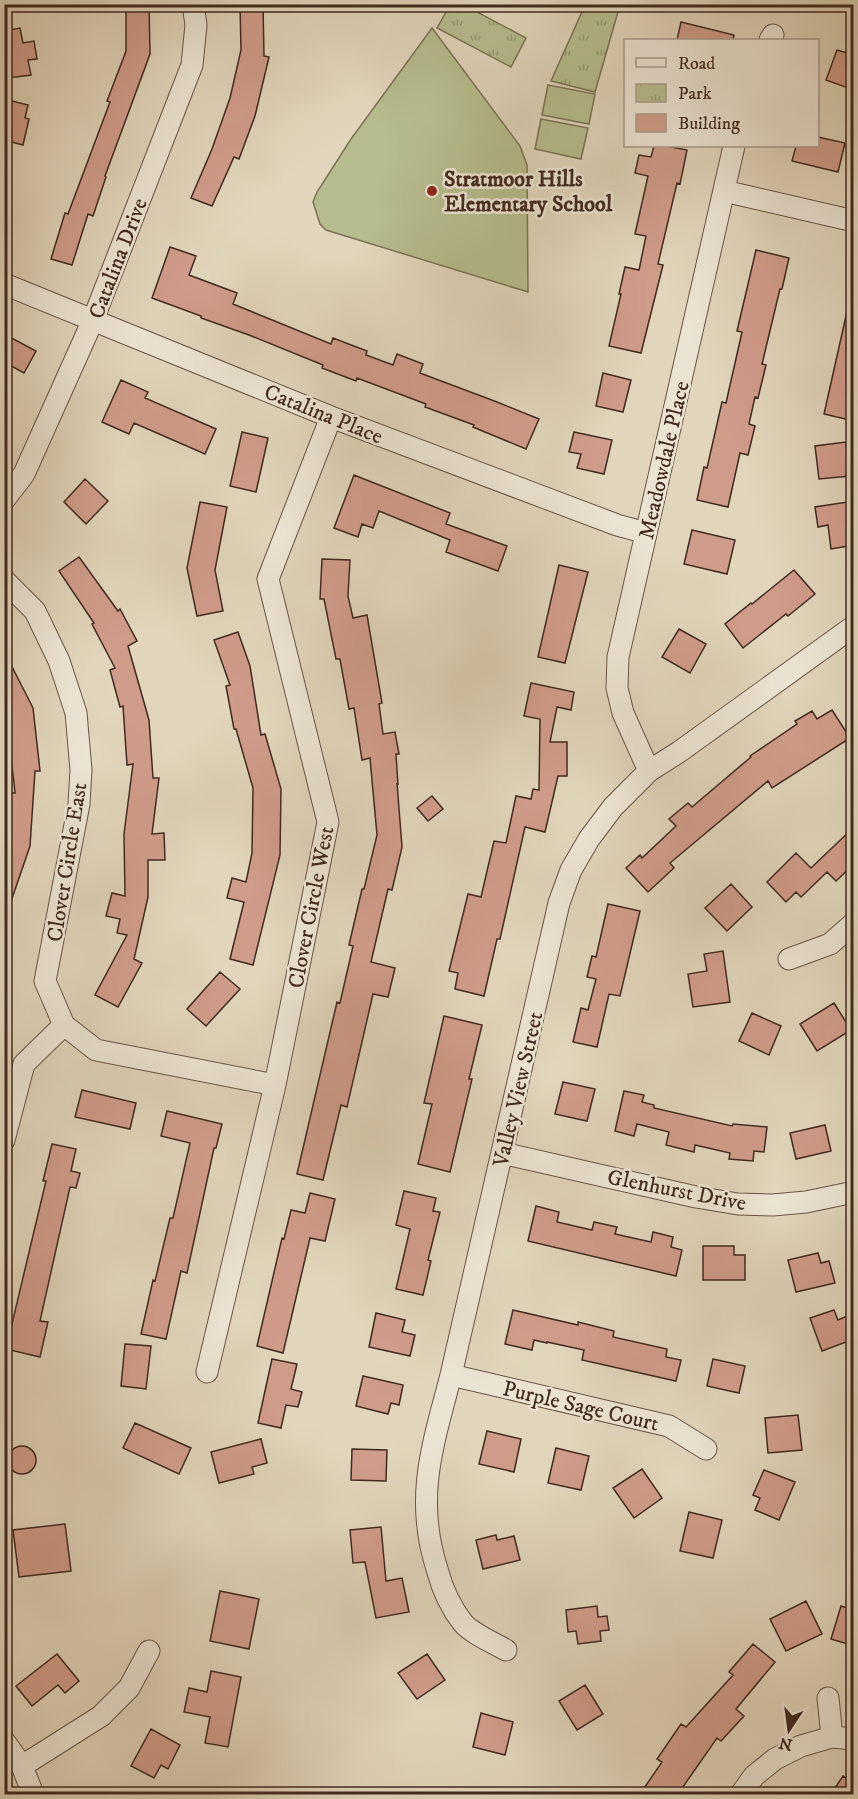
<svg xmlns="http://www.w3.org/2000/svg" width="858" height="1799" viewBox="0 0 858 1799" font-family="'IM FELL DW Pica',serif">
	<defs>
		<pattern id="park-tufts" width="24" height="20" patternUnits="userSpaceOnUse" patternTransform="scale(1.5)"><rect width="24" height="20" fill="#b6bc8d"/><path d="M3 7l-1-3M5 7V3M7 7l1-3M15 17l-1-3M17 17v-4M19 17l1-3" fill="none" stroke="#969973"/></pattern>
	</defs>
	<rect width="100%" height="100%" fill="#e1d5bb"/>
	<filter id="stains"><feTurbulence type="fractalNoise" baseFrequency=".00333" numOctaves="4"/><feColorMatrix values="0 0 0 0 .2 0 0 0 0 .09 0 0 0 0 .02 0 0 0 .5 -.17"/></filter>
	<radialGradient id="worn" r=".72"><stop offset=".6" stop-color="#630" stop-opacity="0"/><stop offset="1" stop-color="#630" stop-opacity=".3"/></radialGradient>
	<!-- green -->
	<path fill="#b6bc8d" stroke="#7c7356" stroke-width="1.5" d="M432 28 520 146 527 165 528 292 326 230 320 224 313 202 317 192 351 139Z
		M548 85 595 94 589 124 542 115Z
		M541 119 588 128 581 159 535 149Z"/>
	<!-- park -->
	<path fill="url(#park-tufts)" stroke="#7c7356" stroke-width="1.5" d="M450 5H464L526 38 511 67 437 28Z
		M585 5H620L595 92 551 81Z"/>
	<!-- building -->
	<path fill="#d09c8a" stroke="#412a1f" stroke-width="1.5" d="M126 4H149L150 54 105 176 106 177 93 216 88 214 72 265 51 259 65 213 68 214 110 102 107 101 126 51Z
		M240 4H263L264 56 269 57 255 116 239 159 234 157 212 206 191 198 212 149 230 98 241 50Z
		M681 22 734 35 733 40H677Z
		M20 28 23 43 34 41 37 59 28 60 31 75 8 78 4 60V31Z
		M837 50 854 55V90L826 80Z
		M4 99 28 105 25 118 29 119 23 145 4 140Z
		M818 137 845 143 838 172 792 161 796 146H818Z
		M654 146H666L687 150 680 184 677 183 658 264 663 265 641 353 609 346 621 294H619L625 267 639 270 646 236 635 234 648 176 635 173 639 155 651 157Z
		M170 247 196 256 189 275 237 293 233 304 331 344 333 338 367 351 366 355 393 365 397 354 423 364 420 373 497 402 539 419 526 449 473 427 474 425 425 407 426 404 357 378 356 381 322 368 323 365 249 335 201 318V316L152 298Z
		M756 250 789 258 782 289H780L762 364 766 365 758 398 755 397 749 424 755 426 748 455 740 453 728 507 697 500 704 467 707 468 722 402 726 403 742 332 737 331Z
		M848 307H854V421L824 414Z
		M4 334 36 351 24 373 4 362Z
		M603 373 631 380 623 412 596 406Z
		M121 380 148 392 145 398 216 429 205 454 134 423 129 434 102 422Z
		M242 432 268 438 256 492 230 486Z
		M574 432 612 440 604 474 577 468 581 454 569 452Z
		M846 442 850 476 819 479 815 446Z
		M354 475 450 513 446 524 507 546 498 571 446 552 450 540 379 511 373 528 362 524 358 537 334 528Z
		M85 479 108 501 86 524 64 502Z
		M854 501V545L831 549 828 525 818 527 815 507Z
		M200 502 227 507 215 570 223 611 197 616 187 568Z
		M692 530 735 540 727 574 684 564Z
		M79 557 118 611 120 609 137 641 128 646 149 720 153 778H159L152 834 164 833 165 860H148V897L134 959 142 963 118 1007 95 995 127 935 117 933 120 919 106 916 112 893 125 896 124 834 133 764 127 765 123 706 120 707 110 670 115 668 92 624 94 623 59 571Z
		M322 559 350 560 348 596 353 618 367 615 382 703 379 704 383 734 395 732 399 754H396L398 785 397 783 402 847 392 890 388 889 371 962 395 968 388 997 373 994 347 1107 341 1105 323 1180 297 1174 337 1002 340 1003 353 946 349 945 362 889H364L377 835 370 758 362 760 354 708 349 709 340 659H336L324 599H320Z
		M559 565 588 572 565 663 538 657Z
		M794 570 815 594 788 616 786 614 743 648 725 624 751 603 752 604Z
		M679 629 706 644 690 673 662 657Z
		M238 632 250 666 261 735 265 734 281 789 280 855 253 965 230 959 244 902 227 898 232 878 246 882 252 853 253 788 236 729H234L226 686 230 685 214 640Z
		M4 651 33 708 40 771H35L30 846 7 913H4V792L15 793 6 712 4 713Z
		M531 683 574 692 571 710 557 707 550 742H567V776H558L545 832 525 827 500 939H497L484 996 455 989 458 973 449 971 468 894 481 897 494 841 506 843 516 796 531 799 533 789 539 790 540 719 524 716Z
		M832 710 850 738 772 788 768 781 670 863 674 868 648 892 626 868 640 855 642 858 676 826 669 819 688 803 692 807 751 757 750 756 797 724 795 721 812 711 817 719Z
		M432 796 443 809 428 821 417 808Z
		M854 827V864L836 881 827 872 801 897 796 892 786 902 767 882 796 853 811 868Z
		M731 884 752 907 727 931 705 908Z
		M608 904 640 911 620 996 609 994 597 1047 573 1042 581 1008 588 1010 596 979 587 977 592 956 596 957Z
		M723 951 730 1002 693 1007 688 974 707 971 704 954Z
		M220 972 240 989 206 1026 187 1009Z
		M834 1003 851 1030 817 1051 800 1024Z
		M752 1013 781 1026 769 1055 739 1041Z
		M444 1016 482 1025 469 1079H472L450 1172 418 1164 432 1104 424 1103Z
		M563 1082 595 1089 587 1121 555 1114Z
		M82 1090 136 1103 130 1129 75 1117Z
		M624 1091 644 1095 642 1102 654 1105V1108L732 1126 733 1124 767 1127 764 1152 754 1151 753 1161 729 1159 730 1153 695 1145 694 1152 666 1145 669 1132 637 1124 634 1136 615 1131Z
		M167 1111 222 1124 216 1148H214L187 1273 181 1271 166 1339 141 1334 153 1280 155 1281 170 1218H173L190 1143 161 1136Z
		M825 1125 831 1151 796 1159 790 1133Z
		M52 1144 76 1149 71 1171 80 1173 76 1188 70 1187 40 1321 48 1322 40 1357 6 1349 46 1181H43Z
		M404 1191 436 1198 433 1211 440 1212 428 1260 431 1261 423 1295 396 1289 410 1229 396 1225Z
		M310 1193 335 1199 325 1241 310 1238 283 1353 257 1346 282 1238 284 1239 291 1210 305 1213Z
		M536 1206 559 1212 557 1222 592 1230 594 1222 617 1227 615 1234 651 1242 653 1232 673 1237 671 1247 682 1250 676 1276 528 1241Z
		M703 1246H734V1255H745V1280H703Z
		M818 1253 821 1263 829 1261 835 1283 796 1292 788 1260Z
		M513 1310 578 1325V1322L614 1331 613 1337 667 1349 666 1357 681 1360 676 1381 582 1360 584 1350 547 1342V1343L534 1340 532 1350 505 1344Z
		M834 1310 838 1320 847 1316 854 1339 822 1351 810 1318Z
		M376 1313 405 1320 402 1332 415 1335 410 1356 369 1347Z
		M125 1344 151 1346 146 1389 121 1386Z
		M272 1359 297 1364 291 1389 302 1392 298 1407 286 1405 281 1428 258 1423Z
		M713 1359 745 1366 739 1393 707 1386Z
		M363 1376 403 1385 399 1405 391 1403 388 1414 356 1406Z
		M798 1415 802 1450 768 1453 765 1418Z
		M135 1423 191 1448 179 1474 123 1448Z
		M487 1431 521 1439 514 1472 479 1464Z
		M261 1439 267 1463 252 1467 254 1474 219 1483 211 1452Z
		M8 1460a14 14 0 1 1 28 0a14 14 0 1 1-28 0Z
		M556 1448 589 1456 581 1490 548 1483Z
		M352 1449 387 1450 386 1481 351 1480Z
		M642 1469 662 1498 634 1518 613 1488Z
		M764 1470 795 1482 779 1520 755 1510 760 1498 753 1495Z
		M689 1512 722 1520 713 1558 680 1551Z
		M65 1524 71 1571 19 1577 13 1530Z
		M381 1527 386 1581 402 1578 409 1612 376 1618 365 1562 353 1563 350 1530Z
		M496 1535 497 1540 514 1536 520 1560 483 1569 476 1540Z
		M220 1591 259 1599 249 1649 210 1641Z
		M806 1601 822 1634 786 1651 770 1619Z
		M597 1606 598 1617 607 1616 609 1630 600 1631 601 1641 578 1644 576 1631 568 1632 566 1610Z
		M841 1606 854 1610V1646L831 1639Z
		M753 1644 775 1662 736 1709 744 1716 721 1741 717 1738 678 1794H640L662 1762 657 1759 681 1724 686 1727 733 1675 729 1672Z
		M57 1654 79 1681 65 1693 58 1685 32 1706 16 1686Z
		M427 1654 445 1680 417 1699 398 1673Z
		M211 1671 241 1677 228 1747 205 1743 210 1717 184 1712 189 1688 207 1692Z
		M585 1685 603 1714 577 1730 559 1701Z
		M481 1713 513 1722 505 1755 473 1747Z
		M151 1729 180 1745 168 1769 161 1765 154 1778 131 1766Z
		M843 1776 854 1783V1794H831Z"/>
	<g fill="none" stroke-linecap="round" stroke-linejoin="round">
		<!-- minor casing -->
		<g stroke="#695546" stroke-width="23">
			<path id="minor" d="M770 40 773 35
				M724 191 854 221
				M4 284 331 417 617 525 646 533
				M4 500 24 474 93 320 192 65 196 25 193 4
				M4 580 35 611 59 661 76 713 81 770 79 804 45 981 64 1025 96 1050 275 1085
				M649 771 623 713 617 688 618 657 734 146
				M789 959 830 944 854 923
				M4 1140 24 1064 64 1025
				M502 1153 696 1197 738 1204 773 1205 806 1202 854 1192
				M207 1372 275 1085 328 822 268 579 331 417
				M451 1375 669 1426 706 1449
				M506 1650C494 1643 471 1633 463 1623 451 1608 442 1588 437 1569 414 1497 433 1445 451 1375L559 903 571 870 589 839 613 807 649 771 679 752 854 626
				M828 1698 832 1737
				M4 1741 22 1766 33 1794
				M22 1766 101 1716 129 1688 149 1651
				M741 1794 754 1776 775 1759 801 1746 832 1737 854 1739"/>
		</g>
		<!-- minor -->
		<use href="#minor" stroke="#ece4d3" stroke-width="21"/>
	</g>
	<!-- markers -->
	<circle fill="#8f2418" stroke="#ece4d3" stroke-width="2" cx="432" cy="191" r="6"/>
	<g text-anchor="middle" stroke-width="5" stroke-linejoin="round" paint-order="stroke">
		<!-- poi labels -->
		<g font-size="22" font-weight="bold" fill="#412a1f" stroke="#ece4d3" text-anchor="start">
			<text x="444" y="186">Stratmoor Hills<tspan x="444" dy="25">Elementary School</tspan></text>
		</g>
		<!-- street labels -->
		<g font-size="22" fill="#412a1f" stroke="#ece4d3">
			<text transform="translate(117 258) rotate(-69)" y="8">Catalina Drive</text>
			<text transform="translate(324 413) rotate(22)" y="8">Catalina Place</text>
			<text transform="translate(663 460) rotate(-77)" y="8">Meadowdale Place</text>
			<text transform="translate(66 862) rotate(-81)" y="8">Clover Circle East</text>
			<text transform="translate(310 907) rotate(-79)" y="8">Clover Circle West</text>
			<text transform="translate(517 1089) rotate(-77)" y="8">Valley View Street</text>
			<text transform="translate(677 1189) rotate(11)" y="8">Glenhurst Drive</text>
			<text transform="translate(581 1405) rotate(13)" y="8">Purple Sage Court</text>
		</g>
	</g>
	<!-- margin -->
	<rect width="858" height="1799" fill="none" stroke="#e1d5bb" stroke-width="24"/>
	<rect x="6" y="6" width="846" height="1787" fill="none" stroke="#412a1f" stroke-width="3"/>
	<rect x="12" y="12" width="834" height="1775" fill="none" stroke="#412a1f" stroke-width="1.5"/>
	<!-- legend -->
	<rect x="624" y="39" width="195" height="108" fill="#ece4d3" stroke="#a89a8b" stroke-width="1.5"/>
	<rect x="636" y="58" width="30" height="9" fill="#ece4d3" stroke="#a89a8b" stroke-width="1.5"/>
	<text x="678" y="69" font-size="18" fill="#412a1f">Road</text>
	<rect x="636" y="84" width="30" height="18" fill="url(#park-tufts)" stroke="#a89a8b" stroke-width="1.5"/>
	<text x="678" y="99" font-size="18" fill="#412a1f">Park</text>
	<rect x="636" y="114" width="30" height="18" fill="#d09c8a" stroke="#a89a8b" stroke-width="1.5"/>
	<text x="678" y="129" font-size="18" fill="#412a1f">Building</text>
	<!-- north arrow -->
	<g transform="translate(789 1730) rotate(193)" stroke="#ece4d3" stroke-width="4.5" paint-order="stroke">
	<path d="M0-4.5L10 22L0 15L-10 22Z" fill="#412a1f"/>
	<text y="-9" font-size="16" font-weight="bold" text-anchor="middle" fill="#412a1f">N</text>
	</g>
	<rect width="100%" height="100%" filter="url(#stains)"/>
	<rect width="100%" height="100%" fill="url(#worn)"/>
</svg>
